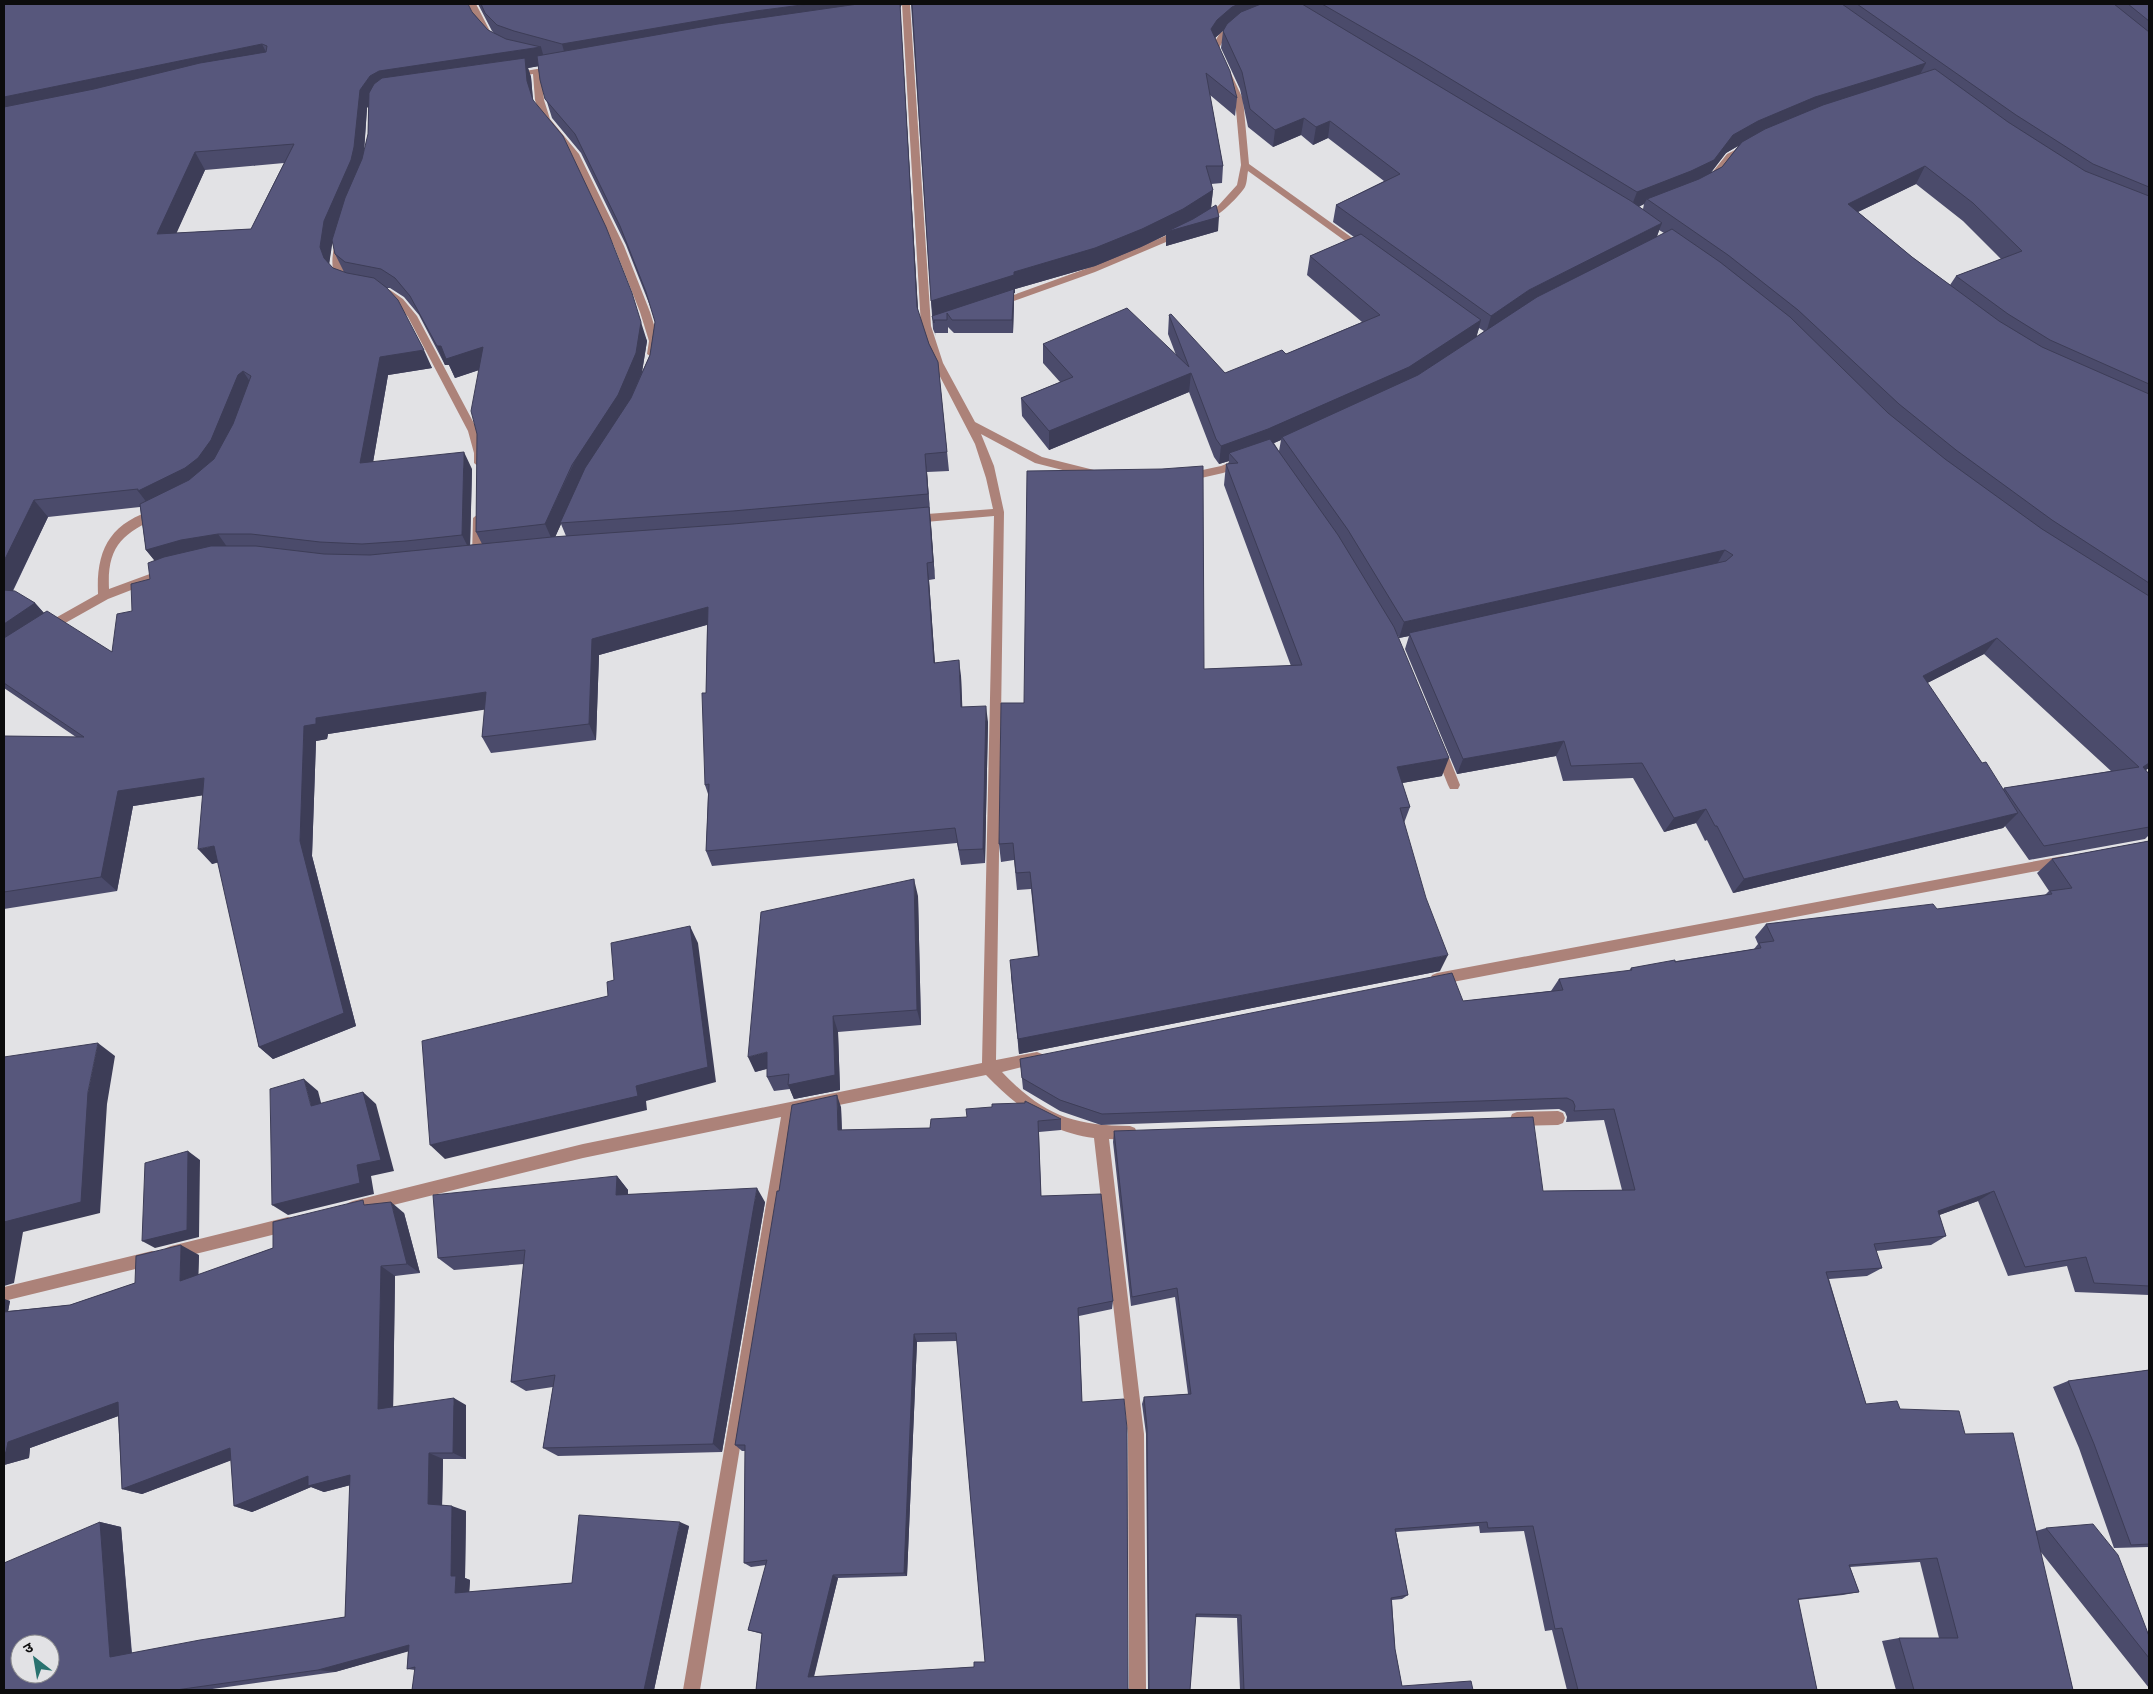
<svg xmlns="http://www.w3.org/2000/svg" width="2153" height="1694" viewBox="0 0 2153 1694" font-family="Merriweather,'Noto Sans Devanagari',serif">
	<rect width="100%" height="100%" fill="#e2e2e5"/>
	<g fill="none" stroke-linecap="round" stroke-linejoin="round">
		<!-- minor -->
		<path fill="#ac8279" fill-rule="evenodd" d="M468 4H476L492 35 491 37H485Z
			M902 4H910L931 326 943 363 975 422 1042 457 1098 471 1099 474 1094 478 1035 463 981 434 994 466 1004 512 996 1060 1037 1052 1042 1054 1044 1058 1042 1062 1002 1072C1042 1114 1072 1126 1130 1126L1135 1128 1137 1133 1135 1138 1130 1140 1109 1139 1144 1434 1146 1690H1129L1128 1434 1094 1138C1050 1133 1016 1106 986 1075L795 1114 700 1690H683L781 1117 583 1158 353 1215 348 1213 346 1208 348 1203 353 1201 583 1144 982 1063 994 516 914 523 909 519 914 515 993 509 986 478 975 444 933 363 921 326Z
			M1237 24H1240V28L1226 36 1219 48 1243 99 1249 164 1365 247V251H1359L1248 171C1247 176 1247 183 1245 187 1239 197 1212 224 1200 222L1198 220 1218 206 1237 185 1241 165 1235 99 1211 48 1220 33Z
			M555 66 559 68 558 70 541 73 544 100 550 119 579 154 624 246 650 312 659 341 655 356 652 357 647 354 649 341 640 312 614 246 571 155 541 119 535 100 533 74 513 77 509 75 513 73Z
			M1743 146 1747 149 1746 151 1733 158 1713 183H1707V179L1727 154Z
			M1182 229 1187 232 1185 234 1095 272 1003 305H997L995 303 997 301 1088 268Z
			M341 236 346 239C340 259 339 265 352 282L347 285C327 278 332 254 336 239Z
			M383 288 390 290 403 299 417 316 478 431 484 453 483 466 479 467 474 463V453L468 431 408 317 397 303 380 293 378 291Z
			M1241 458 1245 459 1246 462 1245 465 1223 473 1188 481 1183 477 1184 474 1221 466Z
			M156 509 160 510 161 513 160 516C122 534 107 546 109 589L166 568 170 569 172 572 170 575 108 599 51 631H43L41 628 43 625 98 594C96 549 110 523 156 509Z
			M478 514 483 518 482 556 477 560 472 556 473 518Z
			M1440 745 1444 747 1446 750 1460 785 1458 789H1450L1448 785 1434 750 1436 747Z
			M2063 856 2067 857 2069 861 2067 865 2063 866 1437 985 1432 983 1430 979 1432 975 1437 973Z
			M1558 1111 1563 1113 1565 1118 1563 1123 1558 1125 1517 1126 1512 1124 1510 1119 1512 1114 1517 1112Z
			M288 1217 293 1219 295 1224 293 1229 288 1231 171 1260 166 1258 164 1253 166 1248 171 1246Z
			M152 1251 157 1253 159 1258 157 1263 152 1265 4 1301V1287Z"/>
	</g>
	<!-- wall -->
	<path fill="#4b4b6b" fill-rule="evenodd" d="M4 4 472 12 488 30 494 33 492 31 478 4H902L900 8 918 311 929 344 938 362 949 471 927 472 935 579 929 580 935 663 961 676 962 707 988 722 985 863 961 865 957 843 712 866 706 851 708 794 705 785 707 625 599 655 596 740 491 753 482 737 485 709 328 734 327 739 316 741 312 856 356 1026 273 1059 259 1047 218 862 212 864 203 795 133 806 117 891 4 909V736L76 737 4 688ZM538 66 540 80 552 118 581 153 626 245 652 311 655 322 650 355 642 372 647 341 533 101 531 77 528 68ZM368 106V134L364 153 367 108ZM284 163 251 229 176 233 205 170ZM332 240 335 254 344 272 333 268 329 264ZM387 288H390L404 297 419 315 445 365H449L455 378 479 370 476 532 482 544 470 545 472 469 373 462 388 375 432 368ZM140 507 146 550 155 561 150 579 132 611 112 652 44 613 35 603 13 591 48 517ZM561 524 566 536 555 537Z
		M911 4H2149V768L2146 770 2149 774V835L2145 839 2029 860 2005 826 2003 828 1733 893 1707 840 1705 841 1696 823 1664 832 1633 778 1563 781 1556 756 1457 774 1405 649 1409 636 1399 638 1397 634 1442 776 1402 783 1410 807 1404 823 1440 971 1019 1054 1011 976 1038 956 1031 889 1017 890 1014 860 1001 862 999 844 1024 703 1204 669 1291 666 1224 485 1226 464H1228L1229 461 1219 464 1214 457 1189 392 1049 450 1022 416 1021 398 1060 382 1043 363V344L1176 355 1168 334 1169 315 1225 373 1286 354 1362 322 1307 275 1310 256 1354 237 1333 222 1336 205 1384 181 1328 138 1313 145 1301 135 1273 147 1248 127 1240 89 1221 48 1223 31 1215 38 1237 98 1235 116 1210 95 1223 166 1222 183 1211 184 1213 190 1211 207 1218 231 1166 246V235L1141 247 1095 266 1015 289V293H1014V302L1013 333H954L948 327V333H935L936 336 933 329 931 301ZM1738 146 1722 167 1710 173 1726 153ZM1916 184 1963 221 2001 259 1956 276 1950 285 1912 257 1858 212ZM1644 204 1643 209 1639 207ZM1659 230 1664 233 1657 237ZM1479 328 1484 331 1476 337ZM1281 440 1279 451 1274 443ZM1984 654 2111 771 2004 788 2003 789 1982 763 1927 683Z
		M2149 841V1295L2075 1292 2067 1266 2008 1276 1978 1201 1939 1215 1946 1236 1931 1245 1876 1251 1882 1268 1867 1276 1829 1279 1866 1404 1900 1409 1965 1434 2036 1531 2046 1528 2148 1633 2149 1632V1688L2040 1551 2073 1690H1896L1882 1641 1899 1638H1939L1920 1562 1850 1567 1859 1592 1843 1595 1798 1600 1817 1690H1567L1552 1630 1545 1631 1524 1531 1480 1533 1479 1526 1396 1532 1408 1595 1402 1599 1392 1600 1395 1649 1402 1686 1473 1690H1240L1237 1618 1195 1617 1190 1690H1148L1146 1434 1142 1404 1144 1397 1188 1394 1175 1297 1131 1306 1113 1142 1114 1131 1543 1191 1622 1190 1604 1120 1566 1122 1567 1117 1565 1112 1559 1109 1101 1125 1060 1111 1023 1089 1020 1059 1463 1001 1551 991 1559 979 1629 971 1631 968 1754 949 1758 944 1755 937 1766 924 1937 909 2045 895 2049 891 2037 873 2052 859Z
		M918 896 921 1025 838 1032 840 1090 794 1099 790 1089 774 1091 767 1077V1069L755 1072Z
		M841 1107 842 1130 930 1128 1061 1119V1130L1039 1132 1041 1196 1113 1301 1112 1309 1079 1316 1082 1402 1128 1689 756 1690 762 1634 748 1630 766 1565 751 1567 744 1563 745 1451H742L735 1445 779 1191ZM957 1341 985 1662 974 1667 814 1677 838 1578 907 1576 917 1342Z
		M617 1176 628 1190V1194L765 1202 722 1452 558 1456 543 1448 553 1387 526 1391 511 1382 524 1264 454 1270 438 1258Z
		M368 1204 404 1213 420 1273 395 1276 393 1407 466 1405V1459H443L442 1505 466 1511 465 1578 470 1580 469 1592 572 1583 689 1526 654 1690H412L415 1670 407 1669 408 1651 335 1672 205 1690H4L100 1522 121 1527 132 1653 345 1617 350 1485 324 1492 311 1487 252 1512 234 1506 231 1460 142 1494 122 1489 118 1416 30 1448 29 1458 4 1465V1299L10 1301 8 1311 70 1305 135 1283 199 1255 198 1275 273 1248Z
		M2149 1370V1547L2114 1548 2079 1448 2053 1387 2068 1381Z"/>
	<!-- shaded-wall -->
	<path fill="#3d3d57" d="M809 4H902L900 8 919 326 567 62 562 44 756 11Z
		M1239 4H1276L1230 24 1215 38 1209 47 1211 29 1217 20 1232 7Z
		M262 44 271 62 4 117V97Z
		M541 47 546 65 528 68 531 77 533 100 377 94 367 108 363 164 333 239 329 265 324 258 320 247 324 221 360 90 370 76 379 71Z
		M1926 63 1917 80 1750 139 1726 153 1707 178 1647 199 1644 204 1630 210 1637 192 1733 135 1758 121 1815 97Z
		M1304 118 1301 135 1273 147 1275 130Z
		M1330 121 1328 138 1313 145 1316 127Z
		M195 152 205 170 168 252 157 234Z
		M1925 166 1916 184 1839 221 1848 204Z
		M1213 190 1211 208 1219 217 1218 231 1166 246V235L1141 247 1095 266 1015 289V293H1014V302L1013 333 1012 320 947 314 948 333 947 314 933 319 931 301Z
		M1662 223 1655 241 1486 333 1491 316 1529 290Z
		M1481 320 1476 339 1404 385 1282 437 1281 440 1265 447 1229 453V461L1219 464 1221 446Z
		M641 322 647 341 642 372 624 414 560 523 561 524 553 542 545 524Z
		M437 346H441L483 347 491 366 455 378 449 365H445Z
		M424 350 432 368 388 375 370 480 360 463 380 357Z
		M243 371 254 388 210 475 151 508 138 491 238 375Z
		M1191 373 1189 392 1049 450V431Z
		M464 452 472 469 470 551 462 535Z
		M925 454 927 472 930 513 928 494Z
		M34 500 48 517 5 606 4 605V561Z
		M929 507 931 524 935 579 933 562Z
		M218 534 230 551 159 566 146 550 181 540Z
		M1725 550 1716 566 1409 633V636L1399 638 1404 622Z
		M927 563 929 580 936 679 934 663Z
		M35 603 50 620 4 650V624Z
		M708 607 713 623 599 655 596 740 589 724 592 639Z
		M1997 638 1984 654 1910 692 1923 676Z
		M959 660 961 676 963 722 961 707Z
		M486 692 495 708 328 734 327 739 316 741 312 856 356 1026 273 1059 259 1047 300 841 304 726 316 718Z
		M986 706 988 722 985 863 983 849Z
		M1564 741 1556 756 1457 774 1463 759Z
		M1449 758 1442 776 1391 785 1397 767Z
		M2149 763V768L2126 782 2143 767Z
		M204 778 218 793 133 806 117 891 101 877 118 791Z
		M1706 809 1696 823 1664 832 1674 818Z
		M2018 813 2003 828 1733 893 1744 879Z
		M214 846 228 860 212 864 198 849Z
		M914 879 918 896 921 1025 917 1010Z
		M690 926 698 943 716 1082 646 1101 647 1110 445 1159 430 1145 636 1086Z
		M1448 955 1440 971 1019 1054 1018 1039Z
		M833 1016 838 1032 840 1090 794 1099 788 1085Z
		M98 1043 115 1056 107 1104 100 1213 23 1232 14 1283 4 1286V1222L88 1092Z
		M767 1052 773 1067 755 1072 748 1057Z
		M304 1079 318 1091 325 1118 311 1106Z
		M363 1092 376 1104 394 1171 371 1176 374 1194 288 1215 272 1205 357 1165Z
		M837 1095 841 1107 842 1141 838 1130Z
		M188 1151 200 1160 199 1237 155 1248 142 1241Z
		M617 1176 628 1190 627 1208 616 1195Z
		M757 1188 765 1202 722 1452 713 1444Z
		M1994 1191 1978 1201 1923 1221 1938 1211Z
		M391 1202 404 1213 420 1273 407 1264Z
		M181 1245 199 1255 198 1290 180 1281Z
		M381 1266 395 1276 393 1416 378 1409Z
		M4 1299 10 1301 6 1323 4 1322Z
		M914 1334 917 1342 907 1576 904 1573Z
		M454 1398 466 1405V1459L453 1453Z
		M118 1402 138 1409 30 1448 29 1458 4 1465V1453L8 1442Z
		M230 1448 248 1454 142 1494 122 1489Z
		M429 1453 443 1459 442 1509 428 1504Z
		M350 1475 366 1481 324 1492 311 1487 252 1512 234 1506 308 1476Z
		M452 1506 466 1511 465 1578 470 1580 469 1596 455 1593 451 1576Z
		M100 1522 121 1527 132 1659 110 1657Z
		M680 1522 689 1526 654 1690H644Z
		M833 1575 838 1578 813 1679 808 1677Z
		M409 1645 424 1647 335 1672 318 1670Z"/>
	<!-- building -->
	<path fill="#57577c" stroke="#3d3d57" fill-rule="evenodd" d="M4 4H468L472 12 488 30 506 39 541 47 379 71 370 76 360 90 354 147 351 160 324 221 320 247 324 258 333 268 347 273 374 278 387 288 398 300 424 350 380 357 360 463 464 452 462 535 406 541 362 544 320 542 251 534H218L181 540 146 550 140 504 189 480 214 459 233 424 251 376 243 371 238 375 211 440 198 458 185 468 138 491V489L34 500 4 561V107L94 89 200 63 266 52 267 46 262 44 4 97ZM294 144 251 229 157 234 195 152Z
		M481 4H809L756 11 562 44 514 31 497 25 485 13Z
		M858 4H900L917 307 929 344 938 362 947 452 925 454 928 494 733 511 560 523 585 468 631 398 650 355 655 322 646 292 620 226 575 134 545 99 540 80 537 56 718 24Z
		M912 4H1239L1232 7 1217 20 1211 29 1230 71 1237 98 1206 73 1223 166H1206L1213 190 1183 209 1142 229 1095 248 1014 272V275L931 301Z
		M1261 4H1302L1631 201 1662 223 1529 290 1491 316 1336 205 1400 174 1330 121 1316 127 1304 118 1275 130 1250 109 1242 72 1223 31 1227 24 1241 12Z
		M1322 4H1842L1926 63 1815 97 1758 121 1733 135 1714 160 1691 171 1637 192 1416 58Z
		M1857 4H2114L2149 32V187L2093 164 2016 115Z
		M2128 4H2149V21Z
		M525 58 527 81 533 100 563 136 606 227 632 293 641 322 636 353 618 395 572 465 545 524 476 532 477 434 471 411 483 347 446 359 441 346H437L410 296 395 278 381 269 345 262 335 254 332 240 345 198 362 159 368 134 369 93 374 84 382 78Z
		M1935 69 2008 122 2085 171 2149 196V384L2050 340 2008 314 1956 276 2022 251 1973 203 1925 166 1848 204 1912 257 1999 321 2042 347 2149 394V583L2052 520 1956 450 1899 404 1798 310 1728 255 1647 199 1699 179 1722 167 1742 142 1765 129 1823 105Z
		M1216 205 1219 217 1166 232 1193 219Z
		M1672 229 1720 262 1790 317 1888 413 1945 459 2042 529 2149 596V763L2143 767 2149 774V827L2044 846 2004 788 2139 767 1997 638 1923 676 1982 763 1986 762 2018 813 1744 879 1717 826H1715L1706 809 1674 818 1642 763 1571 766 1564 741 1463 759 1409 633 1726 561 1733 555 1725 550 1404 622 1348 530 1282 437 1418 375 1537 297Z
		M1361 234 1481 320 1409 367 1268 429 1221 446 1216 439 1191 373 1049 431 1021 398 1073 377 1043 344 1127 308 1189 367 1169 315 1171 314 1225 373 1282 350 1286 354 1380 315 1310 256Z
		M1014 289 1012 320H952L947 313V320H934V323L932 316Z
		M1270 439 1338 535 1394 627 1449 758 1397 767 1410 807 1400 808 1426 898 1448 955 1018 1039 1010 960 1039 956 1030 872 1016 873 1013 843 999 844 1001 703H1024L1027 471 1162 469 1203 466 1204 669 1302 665 1226 464 1238 463 1229 453Z
		M929 507 933 562 927 563 934 663 959 660 961 707 986 706 983 849 959 850 955 828 706 851 709 784 705 785 702 693H706L708 607 592 639 589 724 482 737 486 692 316 718V724L304 726 300 841 344 1013 259 1047 214 846 198 849 204 778 118 791 101 877 4 892V736L84 737 4 683V638L47 611 112 652 117 614 132 611 131 584 150 579 148 563 164 557 211 546H256L324 554 370 555 552 537 733 524Z
		M4 590 15 591 35 603 4 624Z
		M2149 841V1286L2094 1283 2086 1257 2025 1267 1994 1191 1938 1211 1946 1236 1874 1244 1882 1268 1826 1272 1866 1404 1897 1401 1900 1409 1959 1411 1965 1434 2013 1433 2073 1690H1914L1899 1638H1958L1937 1558 1849 1565 1859 1592 1798 1599 1817 1690H1578L1562 1628 1555 1629 1533 1526 1488 1528 1487 1522 1395 1529 1408 1595 1391 1598 1395 1649 1402 1686 1471 1681 1473 1690H1244L1241 1615 1196 1614 1190 1690H1148L1149 1689 1147 1428 1144 1397 1191 1394 1177 1288 1132 1297 1114 1131 1533 1117 1543 1191 1635 1190 1614 1109 1574 1111 1575 1106 1573 1101 1567 1098 1102 1114 1060 1100 1022 1078 1020 1059 1452 973 1463 1001 1563 990 1559 979 1632 970 1631 968 1675 960V962L1761 948 1759 943 1774 941 1766 924 1933 904 1937 909 2052 894 2050 891 2072 888 2052 859Z
		M914 879 917 1010 833 1016 835 1075 788 1085 789 1074 767 1077V1052L748 1057 761 912Z
		M690 926 708 1067 636 1086 638 1096 430 1145 422 1041 608 996 607 982 614 980 611 943Z
		M98 1043 88 1092 81 1202 4 1222V1057Z
		M304 1079 311 1106 363 1092 381 1160 357 1165 360 1183 272 1205 270 1089Z
		M837 1095 838 1130 930 1128 931 1119 967 1117 966 1109 992 1107V1104L1025 1103V1101L1061 1119 1038 1121 1041 1196 1101 1194 1113 1301 1078 1308 1082 1402 1124 1399 1127 1428 1128 1689 1130 1690H756L762 1633 748 1630 767 1560 744 1563 745 1445H735L777 1191H779L792 1105ZM956 1333 985 1662H974V1667L808 1677 833 1575 904 1573 914 1334Z
		M188 1151 187 1230 142 1241 145 1163Z
		M617 1176 616 1195 757 1188 713 1444 543 1448 555 1375 511 1382 525 1250 438 1258 433 1195Z
		M363 1200 364 1205 391 1202 407 1264 381 1266 378 1409 454 1398 453 1453H429L428 1504 452 1506 451 1576H456L455 1593 572 1583 579 1515 680 1522 644 1690H412L415 1667 407 1669 409 1645 318 1670 176 1690H4V1563L100 1522 110 1657 200 1640 345 1617 350 1475 308 1486V1476L234 1506 230 1448 122 1489 118 1402 8 1442 6 1452 4 1453V1312L70 1305 135 1283 136 1256 181 1245 180 1281 273 1248V1222ZM20 1644H50V1674H20Z
		M2149 1370V1544L2131 1545 2094 1444 2068 1381Z
		M2093 1524 2118 1555 2149 1636V1658L2046 1528Z"/>
	<!-- border -->
	<rect width="2153" height="1694" fill="none" stroke="#0c0c0d" stroke-width="10"/>
	<!-- north arrow -->
	<g transform="translate(35 1659) rotate(329)"><circle r="24" fill="#e2e2e5" stroke="#8c8c8f"/>
	<path d="M0-4L9 19L0 12L-9 19Z" fill="#29726f"/>
	<text y="-8" font-size="14" font-weight="bold" text-anchor="middle" fill="#0c0c0d">उ</text>
	</g>
</svg>
